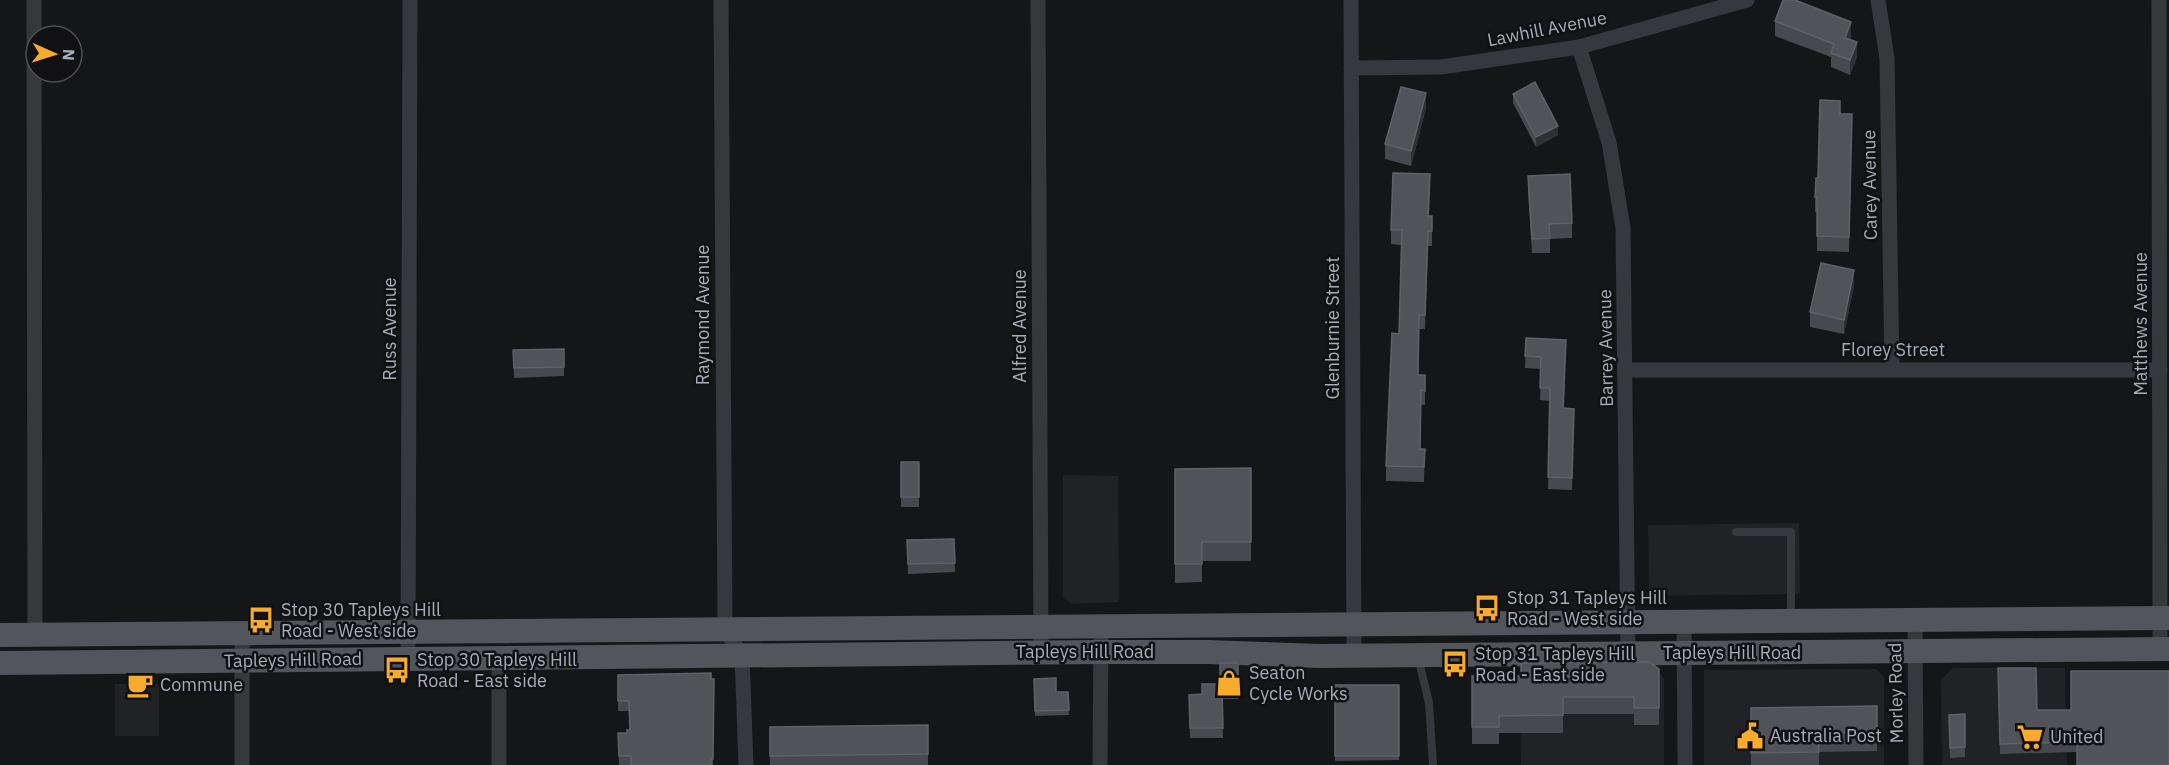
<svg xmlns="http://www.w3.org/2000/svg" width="2169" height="765" viewBox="0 0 2169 765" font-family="'IBM Plex Sans',sans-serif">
	<rect width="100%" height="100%" fill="#151618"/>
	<!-- built -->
	<path fill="#212225" d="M1063 475 1118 476 1119 602 1072 604 1063 598Z
		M1799 523 1800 594 1649 596 1648 525Z
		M1953 668H2065L2067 765H1942L1941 680Z
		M1520 669H1656L1664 678V765H1521Z
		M1876 669 1884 677V765H1704V670Z
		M115 684H159V736H115Z"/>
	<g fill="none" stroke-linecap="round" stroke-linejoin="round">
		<!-- lane -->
		<path stroke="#36383d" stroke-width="8" d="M1736 532H1791V617
			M1418 657 1429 703 1433 765"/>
		<!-- street -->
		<path stroke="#36383d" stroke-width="15" d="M34 0 35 635
			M721 0 725 630 742 655 746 765
			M1038 0 1041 652
			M1351 0 1354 656
			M1878 0 1887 58 1892 370
			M2159 0 2160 649
			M1579 47 1609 142 1623 228 1628 654
			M1351 68 1441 67 1579 47 1747 0
			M1626 370H2160
			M1915 620 1916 765
			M1684 622 1685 765
			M408 659 410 0
			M242 765V634
			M499 765V658
			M1100 765 1101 626"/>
		<!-- primary -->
		<path stroke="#52555c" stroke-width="24" d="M0 635 2169 618
			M0 663 1101 652H1207L1320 656 2169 649"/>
	</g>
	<!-- wall -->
	<path fill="#46494d" d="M1775 21 1851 36 1850 40 1857 57 1850 75 1831 67V57L1775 36Z
		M1513 94 1558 135 1536 147 1513 103Z
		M1426 108 1411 166 1385 159V144Z
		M1840 114H1852L1849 252 1817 251V212H1815V197L1818 178Z
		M1528 176 1572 223V238L1550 239V253H1532L1528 191Z
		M1430 189 1429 216 1432 230V246H1428L1425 329H1419L1418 375H1425V405H1421L1420 449H1425L1424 482 1386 481V466L1399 334 1401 245 1391 244V230Z
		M1854 285 1844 334 1810 327V312Z
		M1526 338 1566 340 1564 408 1574 409 1572 490 1548 489 1550 401 1540 400 1541 369 1525 368Z
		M564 349V376L514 378 513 350Z
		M901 462H919V507H901Z
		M1251 468V561H1202V582L1175 583V469Z
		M954 539 955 572 908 574 907 540Z
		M1238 663V699H1222L1223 738H1190L1189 695 1202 694 1220 684Z
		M1998 668 2037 710H2071L2169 671 2077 752 2000 754Z
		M1659 669V725H1634V714H1563V733H1499V744H1472V676H1521Z
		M618 675 714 679 713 765H619L618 733H627L630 730 629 711H618Z
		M1034 679 1056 692H1068L1069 715 1035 716Z
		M1335 685H1399V760L1335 761Z
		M1877 706V751L1819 752V765H1751V708Z
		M1965 714V757L1950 758 1949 715Z
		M928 725V765H770V727Z"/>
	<!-- shaded-wall -->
	<path fill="#2e3033" d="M1851 22V36L1845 53V38Z
		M1857 42V57L1850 75V60Z
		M1426 93V108L1411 166V151Z
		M1558 126V135L1536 147V137Z
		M1854 270V285L1844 334V320Z"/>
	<!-- building -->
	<path fill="#515359" stroke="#5e6168" stroke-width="1.5" d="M1783 0H1795L1851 22 1845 38 1857 42 1850 60 1831 53 1834 44 1775 21Z
		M1535 82 1558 126 1536 137 1513 94Z
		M1401 87 1426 93 1411 151 1385 144Z
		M1820 100 1840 101V114H1852L1849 237 1817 236V197H1815L1816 178H1818Z
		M1393 173 1430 174 1428 216H1432V231H1428L1425 315H1419L1418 375H1425V391L1421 390 1420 449H1425L1424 467 1386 466 1392 333 1399 334 1402 230H1391Z
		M1570 174 1572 223 1549 224 1550 238 1532 239 1528 176Z
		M1821 263 1854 270 1844 320 1810 312Z
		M1526 338 1566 340 1563 408 1574 409 1572 478 1548 477 1550 388H1540L1541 357 1525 356Z
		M564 349V367L514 368 513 350Z
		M901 462H919V497H901Z
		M1251 468V542H1202V564H1175V469Z
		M954 539 955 563 908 564 907 540Z
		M1649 662 1659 669V708H1634V697H1563V715L1499 716V727H1472V676H1521V663Z
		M1220 663H1238V689H1222L1223 728H1190L1189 695 1202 694V684H1220Z
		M1998 668H2036L2037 710H2071V671H2169V765H2077V742L2000 744Z
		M711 673V679H714L713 759H711V765H631V756H619L618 733H627V730H630L629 701H618V675Z
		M1056 678V692H1068L1069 710 1035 711 1034 679Z
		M1335 685H1399V756H1335Z
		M1877 706V732L1818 733 1819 752 1751 753V708Z
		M1965 714V747L1950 748 1949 715Z
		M928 725V754L770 756V727Z"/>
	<!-- icons -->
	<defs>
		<g id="bus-bare" transform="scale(2.07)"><path d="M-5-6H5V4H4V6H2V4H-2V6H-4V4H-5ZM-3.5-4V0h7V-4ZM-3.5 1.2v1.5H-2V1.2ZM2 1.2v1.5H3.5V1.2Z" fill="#f8ab2d" stroke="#111113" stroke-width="2.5" paint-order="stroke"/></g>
		<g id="shop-bare" transform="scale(2.07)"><path d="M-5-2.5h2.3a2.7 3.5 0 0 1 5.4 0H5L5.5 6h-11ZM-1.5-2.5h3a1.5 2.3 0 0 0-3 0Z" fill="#f8ab2d" stroke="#111113" stroke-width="2.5" paint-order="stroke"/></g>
		<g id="cafe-bare" transform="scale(2.07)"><path d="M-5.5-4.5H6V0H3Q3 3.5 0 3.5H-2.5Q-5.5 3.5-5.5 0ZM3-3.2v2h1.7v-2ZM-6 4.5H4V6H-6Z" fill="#f8ab2d" stroke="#111113" stroke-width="2.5" paint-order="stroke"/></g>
		<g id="civic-bare" transform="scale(2.07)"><path d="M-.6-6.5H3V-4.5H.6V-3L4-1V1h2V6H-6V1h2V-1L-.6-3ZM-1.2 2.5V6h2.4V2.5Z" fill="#f8ab2d" stroke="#111113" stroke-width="2.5" paint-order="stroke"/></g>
		<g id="supermarket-bare" transform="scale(2.07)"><path d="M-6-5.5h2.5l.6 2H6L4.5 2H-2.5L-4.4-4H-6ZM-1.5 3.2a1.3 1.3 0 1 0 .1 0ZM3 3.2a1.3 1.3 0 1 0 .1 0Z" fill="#f8ab2d" stroke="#111113" stroke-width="2.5" paint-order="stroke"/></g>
	</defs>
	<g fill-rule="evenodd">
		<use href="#bus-bare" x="1487" y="608"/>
		<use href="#bus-bare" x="261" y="620"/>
		<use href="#bus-bare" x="1455" y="664"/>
		<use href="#bus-bare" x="397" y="670"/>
		<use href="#shop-bare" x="1229" y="683"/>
		<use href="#cafe-bare" x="140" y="685"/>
		<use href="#civic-bare" x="1750" y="736"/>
		<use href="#supermarket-bare" x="2030" y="737"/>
	</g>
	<g text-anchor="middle" stroke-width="5" stroke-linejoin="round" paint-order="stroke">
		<!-- street labels -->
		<g font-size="18" fill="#a7adb8" stroke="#111113">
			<text transform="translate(1547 29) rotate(-11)" y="6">Lawhill Avenue</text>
			<text transform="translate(1870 185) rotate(-91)" y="6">Carey Avenue</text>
			<text transform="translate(703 315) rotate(-90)" y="6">Raymond Avenue</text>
			<text transform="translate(2141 324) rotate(-90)" y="6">Matthews Avenue</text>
			<text transform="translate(1020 326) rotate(-90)" y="6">Alfred Avenue</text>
			<text transform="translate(1333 328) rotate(-90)" y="6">Glenburnie Street</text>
			<text transform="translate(390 329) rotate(-90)" y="6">Russ Avenue</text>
			<text transform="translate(1606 348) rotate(-91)" y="6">Barrey Avenue</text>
			<text x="1893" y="356">Florey Street</text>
			<text x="1085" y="658">Tapleys Hill Road</text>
			<text x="1732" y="659">Tapleys Hill Road</text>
			<text transform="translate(293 660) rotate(-1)" y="6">Tapleys Hill Road</text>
			<text transform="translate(1896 693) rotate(-91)" y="6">Morley Road</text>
		</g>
		<!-- poi labels -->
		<g font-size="18" fill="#a7adb8" stroke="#111113" text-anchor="start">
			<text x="1507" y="604">Stop 31 Tapleys Hill<tspan x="1507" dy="21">Road - West side</tspan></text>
			<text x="281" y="616">Stop 30 Tapleys Hill<tspan x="281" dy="21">Road - West side</tspan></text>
			<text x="1475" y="660">Stop 31 Tapleys Hill<tspan x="1475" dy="21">Road - East side</tspan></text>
			<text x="417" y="666">Stop 30 Tapleys Hill<tspan x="417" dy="21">Road - East side</tspan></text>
			<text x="1249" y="679">Seaton<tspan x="1249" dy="21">Cycle Works</tspan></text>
			<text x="160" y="691">Commune</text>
			<text x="1770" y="742">Australia Post</text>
			<text x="2050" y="743">United</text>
		</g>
	</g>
	<!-- north arrow -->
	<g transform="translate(54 54) rotate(93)"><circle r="28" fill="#111113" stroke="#4d4f55" stroke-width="1.5"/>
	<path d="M0-4.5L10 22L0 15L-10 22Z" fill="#f8ab2d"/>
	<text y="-9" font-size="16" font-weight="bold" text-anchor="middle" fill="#a7adb8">N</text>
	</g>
</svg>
